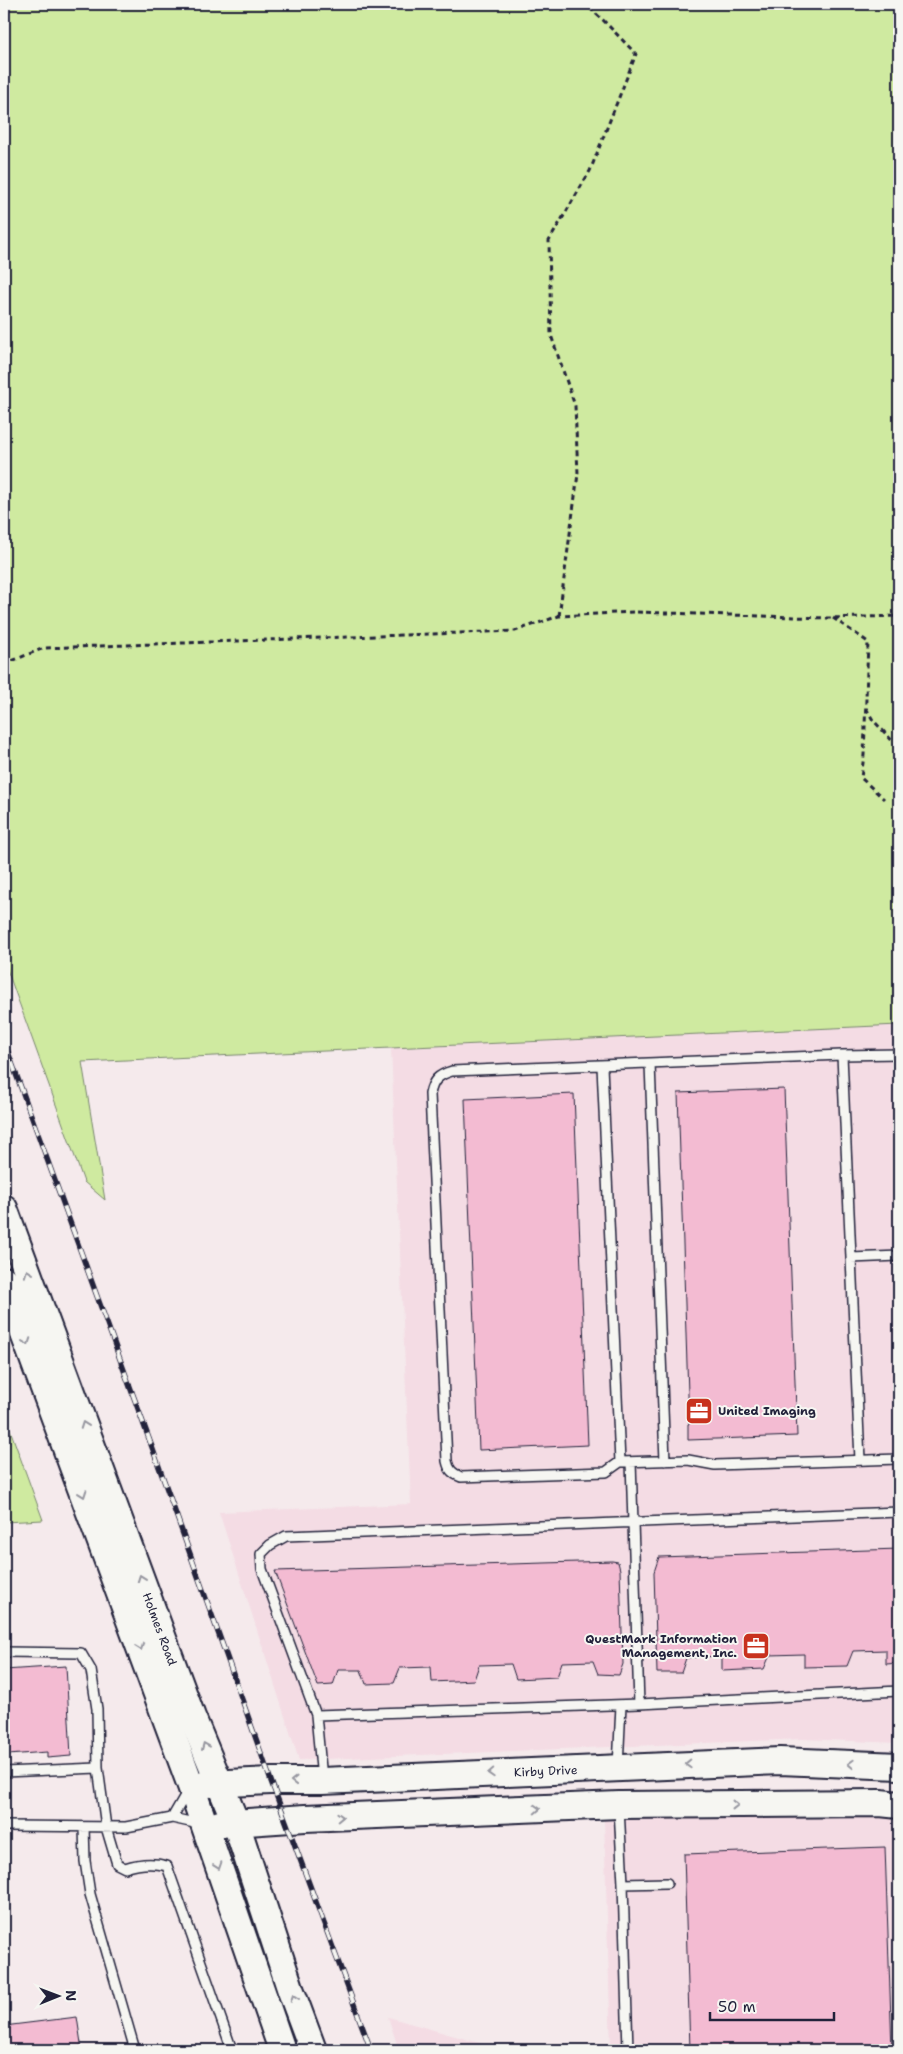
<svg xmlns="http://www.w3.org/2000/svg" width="903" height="2054" viewBox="0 0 903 2054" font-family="'Shantell Sans',sans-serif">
	<rect width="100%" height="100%" fill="#f5eaec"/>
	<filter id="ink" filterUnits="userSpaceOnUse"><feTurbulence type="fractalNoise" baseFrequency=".02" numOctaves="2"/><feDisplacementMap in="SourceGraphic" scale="10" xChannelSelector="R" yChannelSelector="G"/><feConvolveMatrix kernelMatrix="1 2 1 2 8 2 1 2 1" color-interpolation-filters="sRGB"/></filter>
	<g filter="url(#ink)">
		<!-- built -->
		<path fill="#f4dce4" d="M899 1025V1743L801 1739 299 1760 219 1512 411 1504 391 1048Z
			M794 1815 899 1818V2050H611L604 1819Z
			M388 2017 504 2050H399Z"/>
		<!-- green -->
		<path fill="#cfeaa0" stroke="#78866e" d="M4 4H899V1025L82 1062 105 1200 84 1182 4 961Z
			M4 1413 43 1520 4 1522Z"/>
		<!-- building -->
		<path fill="#f3bbd2" stroke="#22223b" d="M784 1089 797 1436 688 1440V1424H689L678 1093Z
			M574 1094 588 1445 479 1450 465 1099Z
			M899 1549V1663L886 1664V1650L853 1651 847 1666 804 1667V1654L770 1655 764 1669 722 1671V1656L699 1657 686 1658 681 1673H657L654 1572 659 1557Z
			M612 1561 618 1562 620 1570 623 1664 619 1675 598 1674 593 1661 562 1662 557 1677 516 1679 511 1664 479 1665 474 1680 432 1682 431 1667 400 1668 394 1683 366 1684 361 1670H338L333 1685 318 1686 275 1571Z
			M66 1666 71 1756 47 1758V1752L8 1755 4 1709V1670Z
			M885 1847 892 2050H690L684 1854Z
			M77 2017 82 2050H5L4 2026Z"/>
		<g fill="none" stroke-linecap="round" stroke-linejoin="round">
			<!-- service casing -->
			<g stroke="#22223b" stroke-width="12">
				<path id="service" d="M842 1055 899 1054
					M650 1064 665 1461
					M602 1066 620 1462
					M851 1258 899 1256
					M860 1460 842 1055 452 1071C438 1075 433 1080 430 1094L447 1461C449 1470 452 1473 461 1477L606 1472 620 1462 688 1460 715 1465 899 1459
					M631 1462 639 1704
					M4 1652 81 1653 91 1670 97 1709 98 1768 106 1827 117 1864 125 1868C140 1863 152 1862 167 1866L232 2050
					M316 1715 639 1704 899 1691
					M618 1767 621 1705
					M4 1772 98 1768
					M322 1779 316 1715 262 1569 261 1554 270 1545 286 1536 899 1512
					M619 1808 623 1884
					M172 1818 187 1792
					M4 1826 126 1827 172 1818 199 1824
					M84 1827 85 1861 90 1894 135 2050
					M628 2050 623 1884 667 1883"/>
			</g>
			<!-- secondary casing -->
			<g stroke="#22223b" stroke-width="30">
				<g id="secondary">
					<path id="s1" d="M4 1208 192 1717 236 1823 291 1991 313 2050"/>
					<path d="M4 1280 191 1786 282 2050"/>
					<path id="s2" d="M206 1784 271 1781H322L780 1761 899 1766"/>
					<path d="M220 1824 305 1818 619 1805 880 1803 899 1805"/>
				</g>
			</g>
			<!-- path -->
			<path stroke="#22223b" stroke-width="3" stroke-dasharray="5 4" stroke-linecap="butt" d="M559 616 578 474 575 406 551 335 549 241 590 171 636 54 603 20 585 4
				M833 618 868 642 864 755 861 778 884 799
				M4 664 44 648 515 631 559 616 634 612 827 618 899 616
				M866 708 873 720 899 748"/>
			<!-- service -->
			<use href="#service" stroke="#f6f6f2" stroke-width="9"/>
			<!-- secondary -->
			<use href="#secondary" stroke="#f6f6f2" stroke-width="26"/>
			<!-- rail casing -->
			<g stroke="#22223b" stroke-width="5.5">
				<path id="rail" d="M4 1041 152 1447 271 1781 371 2050"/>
			</g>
			<!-- rail -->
			<use href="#rail" stroke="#f6f6f2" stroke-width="4" stroke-dasharray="11" stroke-linecap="butt"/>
		</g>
		<!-- one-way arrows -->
		<defs><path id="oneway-chevron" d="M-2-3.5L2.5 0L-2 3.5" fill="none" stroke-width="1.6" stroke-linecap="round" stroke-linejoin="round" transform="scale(1.25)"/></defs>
		<g stroke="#9797a0">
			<use href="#oneway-chevron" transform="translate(28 1273) rotate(-110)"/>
			<use href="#oneway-chevron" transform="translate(27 1342) rotate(70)"/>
			<use href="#oneway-chevron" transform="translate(84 1425) rotate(-110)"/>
			<use href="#oneway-chevron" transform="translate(83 1494) rotate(70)"/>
			<use href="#oneway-chevron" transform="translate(141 1578) rotate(-110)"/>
			<use href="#oneway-chevron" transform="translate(140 1647) rotate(70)"/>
			<use href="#oneway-chevron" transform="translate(205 1746) rotate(-113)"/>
			<use href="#oneway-chevron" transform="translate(688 1764) rotate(178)"/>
			<use href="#oneway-chevron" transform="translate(851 1764) rotate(-178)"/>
			<use href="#oneway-chevron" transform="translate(491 1773) rotate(177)"/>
			<use href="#oneway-chevron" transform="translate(294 1781) rotate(-180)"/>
			<use href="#oneway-chevron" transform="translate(735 1805)"/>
			<use href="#oneway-chevron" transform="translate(537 1809) rotate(-2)"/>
			<use href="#oneway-chevron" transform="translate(340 1817) rotate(-2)"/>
			<use href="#oneway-chevron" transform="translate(218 1866) rotate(71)"/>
			<use href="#oneway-chevron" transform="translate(294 1998) rotate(-110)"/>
		</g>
	</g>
	<!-- icons -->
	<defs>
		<g id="office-square" transform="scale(1.4375)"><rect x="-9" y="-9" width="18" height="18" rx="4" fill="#c8321e" stroke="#f6f6f2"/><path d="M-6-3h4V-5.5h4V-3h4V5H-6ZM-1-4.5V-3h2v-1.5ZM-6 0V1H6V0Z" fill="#fff"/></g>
	</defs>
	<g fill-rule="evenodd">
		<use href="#office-square" x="699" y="1411"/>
		<use href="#office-square" x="756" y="1646"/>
	</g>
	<g text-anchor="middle" stroke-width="4" stroke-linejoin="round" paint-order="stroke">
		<!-- poi labels -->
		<g font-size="12" font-weight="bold" fill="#22223b" stroke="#f6f6f2" text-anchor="start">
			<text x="718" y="1415">United Imaging</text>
			<text x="737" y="1643" text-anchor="end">QuestMark Information<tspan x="737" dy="14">Management, Inc.</tspan></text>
		</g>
		<!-- street labels -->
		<g font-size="12" fill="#22223b" stroke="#f6f6f2">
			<text dy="4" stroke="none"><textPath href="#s1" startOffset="449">Holmes Road</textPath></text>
			<text dy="4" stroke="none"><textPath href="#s2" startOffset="340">Kirby Drive</textPath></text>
		</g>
	</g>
	<!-- margin -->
	<rect width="903" height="2054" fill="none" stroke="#f6f6f2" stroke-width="20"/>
	<rect x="10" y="10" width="883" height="2034" fill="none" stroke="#22223b" stroke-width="2" filter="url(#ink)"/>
	<!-- north arrow -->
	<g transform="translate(58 1996) rotate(89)" stroke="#f6f6f2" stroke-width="4" paint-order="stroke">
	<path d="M0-4L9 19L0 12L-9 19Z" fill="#22223b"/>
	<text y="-8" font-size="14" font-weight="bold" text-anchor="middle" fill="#22223b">N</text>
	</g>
	<!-- scale -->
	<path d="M710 2012v8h124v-8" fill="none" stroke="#22223b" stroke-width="2.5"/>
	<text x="718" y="2012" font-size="15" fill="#22223b" stroke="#f6f6f2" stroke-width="4" paint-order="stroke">50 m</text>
</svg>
